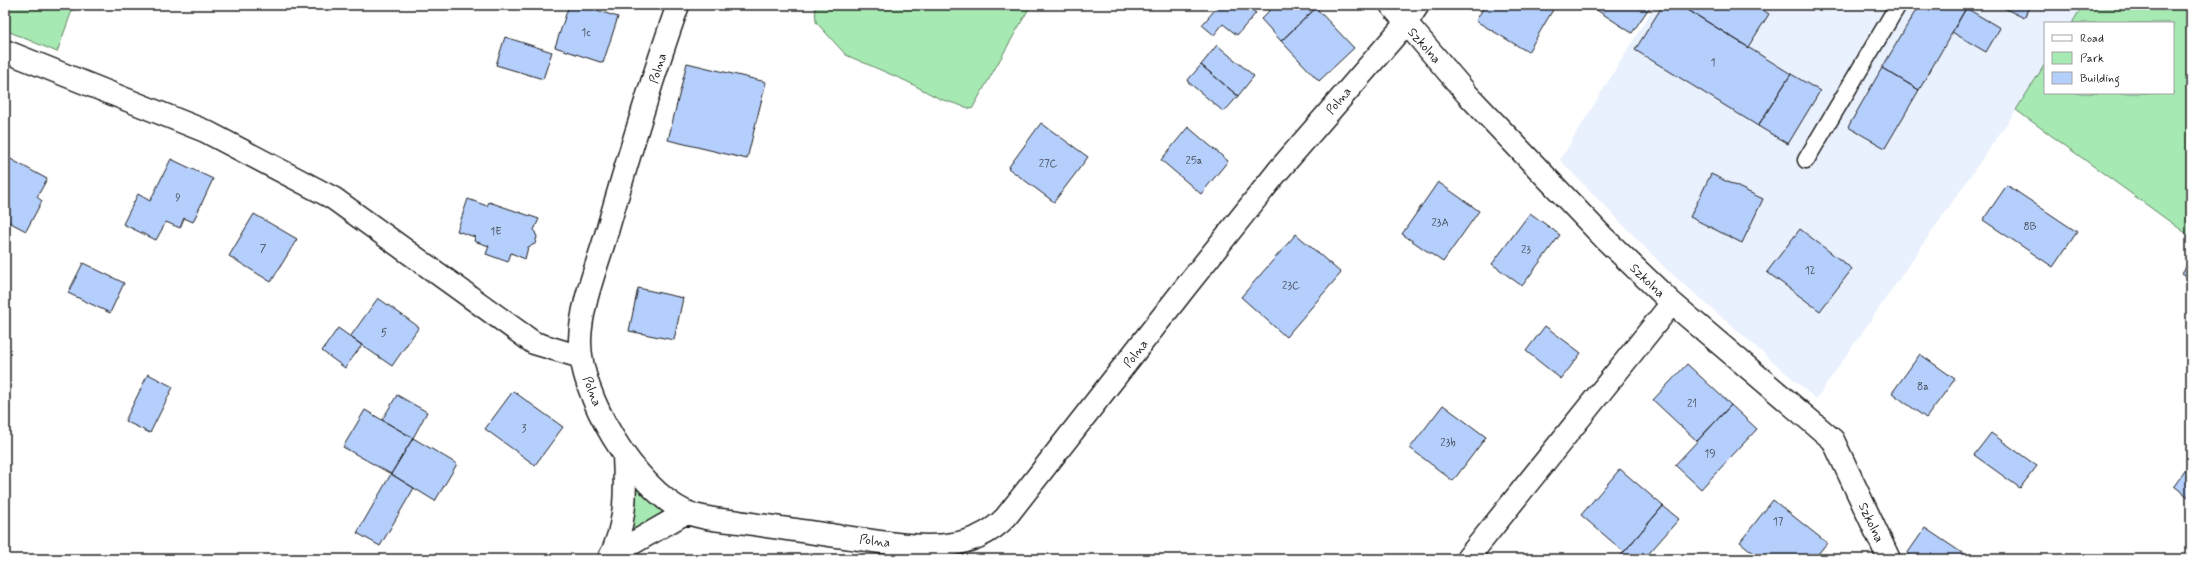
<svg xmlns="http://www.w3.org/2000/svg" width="2196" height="564" viewBox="0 0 2196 564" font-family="Mynerve,sans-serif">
	<rect width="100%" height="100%" fill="#fff"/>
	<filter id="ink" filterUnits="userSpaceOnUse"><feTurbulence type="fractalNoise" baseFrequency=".025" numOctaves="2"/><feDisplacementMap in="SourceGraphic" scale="8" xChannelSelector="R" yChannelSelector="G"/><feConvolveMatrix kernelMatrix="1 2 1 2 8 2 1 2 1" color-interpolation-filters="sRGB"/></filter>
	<g filter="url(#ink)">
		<!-- built -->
		<path fill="#e9f1fe" d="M1655 5H2083L2072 23H2045V64L2016 110 1816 399 1664 267 1560 160Z"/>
		<!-- green -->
		<path fill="#a7e9b2" stroke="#628267" d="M5 5H74L57 52 5 30Z
			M815 5H1031L972 109 940 99 906 81 846 55 816 22Z
			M2083 5H2191V237L2016 110 2045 64V93H2173V23H2072Z
			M633 478 669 514 628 533Z"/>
		<!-- building -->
		<path fill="#b5cffd" stroke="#1c1c1c" d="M569 5H580L618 17 603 63 555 47Z
			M1219 5H1246L1256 13 1237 35 1223 24 1214 35 1202 25Z
			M1275 5H1312L1316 8 1281 41 1261 19Z
			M1485 5H1549L1554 8 1528 52 1476 21Z
			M1589 5H1651L1632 33Z
			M1663 5H1680L1791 74 1758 126 1635 50Z
			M1680 5H1755L1769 14 1748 47Z
			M1919 5H1968L1919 90 1882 68Z
			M1998 5H2030L2024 18Z
			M1316 8 1354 48 1319 81 1281 41Z
			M1966 8 2000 28 1986 52 1952 32Z
			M505 37 552 52 543 79 496 65Z
			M1217 45 1254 76 1238 96 1201 65Z
			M687 63 766 82 747 159 668 140Z
			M1201 65 1238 96 1224 112 1187 81Z
			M1882 68 1919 90 1885 148 1848 127Z
			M1791 74 1820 91 1788 144 1758 126Z
			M1041 123 1088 157 1054 202 1008 168Z
			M1188 127 1228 161 1201 194 1161 160Z
			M5 156 47 179 37 197 42 201 26 231 5 220Z
			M171 159 213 179 193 222 184 218 180 228 166 222 156 240 123 224 138 194 150 201Z
			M1711 174 1763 199 1742 243 1690 217Z
			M1438 182 1479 211 1443 262 1402 234Z
			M2007 185 2077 232 2053 267 1983 220Z
			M468 199 487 206 489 202 539 219 534 230 537 237 535 244 528 247 525 259 511 253 508 262 486 254 489 246 474 241 475 237 457 231Z
			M1530 213 1560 235 1522 286 1492 264Z
			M254 214 297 239 271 282 229 256Z
			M1800 229 1852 269 1820 311 1767 272Z
			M1296 234 1341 273 1286 337 1241 297Z
			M2191 259V279L2182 273Z
			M83 263 124 283 110 313 68 293Z
			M638 288 683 298 674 340 629 331Z
			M378 298 419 327 392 366 350 337Z
			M1545 326 1581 353 1561 379 1526 351Z
			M338 328 362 345 345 368 322 351Z
			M1920 354 1955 379 1926 418 1892 393Z
			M1687 364 1731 405 1697 441 1653 400Z
			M148 374 173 387 150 433 125 421Z
			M513 391 563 427 535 465 485 429Z
			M397 395 427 412 413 438 382 420Z
			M1443 405 1486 437 1453 481 1410 448Z
			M1731 405 1757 429 1701 489 1675 465Z
			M365 410 413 438 391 474 343 447Z
			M1991 433 2037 466 2020 488 1974 455Z
			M413 438 457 464 435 501 391 474Z
			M2190 464 2191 465V499L2174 486Z
			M1620 469 1663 506 1624 552 1581 515Z
			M391 474 414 488 380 546 357 533Z
			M1773 500 1827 543 1814 559H1761L1740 542Z
			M1663 506 1679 519 1644 559H1618Z
			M1925 528 1971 559H1914L1907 554Z"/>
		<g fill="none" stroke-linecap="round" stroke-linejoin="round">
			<!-- service casing -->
			<g stroke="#1c1c1c" stroke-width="19">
				<path id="service" d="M1806 160 1898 5"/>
			</g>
			<!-- minor casing -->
			<g stroke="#1c1c1c" stroke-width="25">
				<path id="minor" d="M678 5C651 81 628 158 606 235 596 269 581 305 580 340 579 396 635 488 686 512 702 519 722 520 739 522 771 527 804 531 836 536 892 542 963 563 1006 517L1184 289 1278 171 1406 23 1418 5
					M1391 5 1467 94 1605 239 1672 303 1833 440 1889 559
					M5 51 205 131 333 198 534 343 581 357
					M613 551 633 543 687 512
					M609 559C626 527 626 492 624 456
					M1467 559 1672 303"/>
			</g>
			<!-- service -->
			<use href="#service" stroke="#fff" stroke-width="16"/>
			<!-- minor -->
			<use href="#minor" stroke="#fff" stroke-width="22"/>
		</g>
	</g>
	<g text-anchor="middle" stroke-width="3" stroke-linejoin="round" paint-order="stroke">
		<!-- number labels -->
		<g font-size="11" fill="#424954">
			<text x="586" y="36">1c</text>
			<text x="1713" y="66">1</text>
			<text x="1194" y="164">25a</text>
			<text x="1048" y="167">27C</text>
			<text x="178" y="201">9</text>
			<text x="1440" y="226">23A</text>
			<text x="2030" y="230">8B</text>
			<text x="496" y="235">1E</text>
			<text x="263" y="252">7</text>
			<text x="1526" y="253">23</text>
			<text x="1810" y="274">12</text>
			<text x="1291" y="289">23C</text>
			<text x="384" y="336">5</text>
			<text x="1923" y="390">8a</text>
			<text x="1692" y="407">21</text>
			<text x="524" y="432">3</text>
			<text x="1448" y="446">23b</text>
			<text x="1710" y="457">19</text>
			<text x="1778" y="525">17</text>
		</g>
		<!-- street labels -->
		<g font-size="13" fill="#1c1c1c" stroke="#fff">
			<text transform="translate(1425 45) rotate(49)" y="5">Szkolna</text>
			<text transform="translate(657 68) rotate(-73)" y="5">Polna</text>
			<text transform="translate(1338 100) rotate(-50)" y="5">Polna</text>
			<text transform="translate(1648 280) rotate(44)" y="5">Szkolna</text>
			<text transform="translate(1135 353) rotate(-52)" y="5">Polna</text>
			<text transform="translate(593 391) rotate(69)" y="5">Polna</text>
			<text transform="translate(1872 522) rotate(65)" y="5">Szkolna</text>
			<text transform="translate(875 540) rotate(7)" y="5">Polna</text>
		</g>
	</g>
	<!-- margin -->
	<rect width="2196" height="564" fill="none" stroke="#fff" stroke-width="20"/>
	<rect x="10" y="10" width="2176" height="544" fill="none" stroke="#1c1c1c" stroke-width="1.5" filter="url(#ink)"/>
	<!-- legend -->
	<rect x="2044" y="22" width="130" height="72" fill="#ffffff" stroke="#a4a4a4"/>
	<rect x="2052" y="35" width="20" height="6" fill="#ffffff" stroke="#a4a4a4"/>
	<text x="2080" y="42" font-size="12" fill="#1c1c1c">Road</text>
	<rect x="2052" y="52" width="20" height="12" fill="#a7e9b2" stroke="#a4a4a4"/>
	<text x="2080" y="62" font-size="12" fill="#1c1c1c">Park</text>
	<rect x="2052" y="72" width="20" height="12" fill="#b5cffd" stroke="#a4a4a4"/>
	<text x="2080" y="82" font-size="12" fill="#1c1c1c">Building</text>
</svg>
